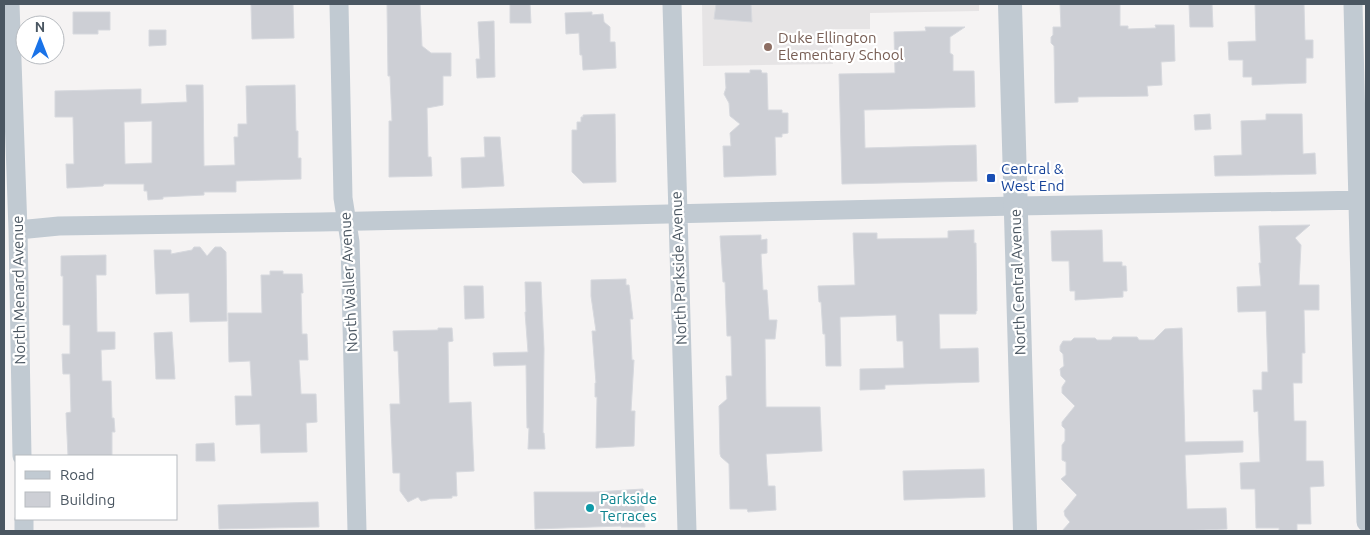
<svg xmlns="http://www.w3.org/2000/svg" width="1370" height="535" viewBox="0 0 1370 535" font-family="Ubuntu,sans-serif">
	<rect width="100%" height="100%" fill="#f5f3f3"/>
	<!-- education -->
	<path fill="#e6e4e5" d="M702 4H979V11L870 13V29H832L833 64 703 66Z"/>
	<!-- building -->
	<path fill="#cdcfd5" stroke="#d7d9de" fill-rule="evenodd" d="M251 4H293L294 38 252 39Z
		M387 4H420L422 46 431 53H451V76H443V105L427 108 428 157H431L432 176 389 177V121H392L390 76H388Z
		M510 4H530L531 23H510Z
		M716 4H751L752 22 714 19Z
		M1060 4H1120V26H1128V29L1156 28 1155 25H1174L1175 61 1161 62 1162 85 1147 86 1148 96 1078 97V102L1055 103 1054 46 1051 43V37L1053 35V27H1061Z
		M1189 4H1212L1213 27H1190Z
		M1255 4H1304L1305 40H1313V58H1306V83L1252 85V77H1243V60H1229L1228 42 1256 41Z
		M73 12H110V30H98V34H73Z
		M592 12V15L603 14 604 22 610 27V42H615L616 68 583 70 582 55H580L579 33 566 34 565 13Z
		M494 21 495 77 477 78 476 59H480L478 22Z
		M925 27H965L950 37V53L953 55V71H974L975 107 864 110 865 148 976 145 977 181 842 184 839 74 895 73 894 32 926 31Z
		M149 30H166V45L149 46Z
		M750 70H761L762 73H767L768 110H782V113H788V133L782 134V137H775L776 175 724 177 723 146H731L730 133 740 124 730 116 729 103 724 94 726 88 725 73H750Z
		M186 85H203L204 166 235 165 234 137H238V124H247L246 86 295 85 296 131H298V158H301V179L236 181V192H204V195L163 197V199L148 200 147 191H144V184H104L103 186 67 188 66 164H74L73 117H55V91L141 89V104L187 102ZM152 121V163L125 164 124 122Z
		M615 114 616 182 583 183 572 172V130H577V122H581V117H583V115Z
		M1210 114 1211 129 1195 130 1194 115Z
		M1266 114H1302L1303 154 1315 153 1316 174 1215 176 1214 156 1242 155 1241 121 1266 120Z
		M484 137H500L504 186 462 188 461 158 485 157Z
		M1310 225 1295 238 1301 245 1299 285H1319V310H1304L1305 353H1302V383H1293L1294 421H1306V461H1323L1324 486 1310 487 1311 524H1297V531H1279V528H1256L1255 489H1241L1240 463 1260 462 1258 411 1254 412 1253 390H1262V372H1268L1266 311 1238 312 1237 287 1261 286 1259 263H1261L1259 226Z
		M974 230V243H976L977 311H976V314H939L940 349 978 348 979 382 885 385V389L860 390V369L904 368 903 341H897L896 315 840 317 841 366H826L825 334H823L821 302H819L818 286 855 285 853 233H877V239L948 238V231Z
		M1102 230 1103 262H1122V266H1126L1127 291H1123V297L1075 300V291H1070L1069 261H1052L1051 231Z
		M761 235V240L767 239V253L761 254 763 290H767L769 320H777L775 339H765L766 407H820L822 451 766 454 768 486H775L776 510 748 512 747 509H730L729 464 721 457 720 454 719 406 727 399 726 376H732L731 336H727L725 282H723L720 236Z
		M194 247H200L207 256 215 247H221L226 252 227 321 190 322 189 293 156 294 154 250H171V254L192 250Z
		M106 255V275H96L97 332H115V349L101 350 102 381H111L112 418H114L115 432H112V456H68L66 413 71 412 70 374H63L62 354H70V325H63V276H61V256Z
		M270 271H283V274H302L303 293H301L302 334H307L308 360H299L301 394H316L317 422 306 423 307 452 261 453 260 424 236 425 235 396H252L250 361 229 362 228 313H262L261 275H270Z
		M626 279V285H629L633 319H630L632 360H634L631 411H635L634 446 596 448 597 397H595V383H596L592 331H596L591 296V280Z
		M525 282H541L544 349 543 433H544L545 449H528L529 428H527L526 365 494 366 493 353 528 352 525 312H526Z
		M464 286H483L484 318 465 319Z
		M438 328H452L453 341 448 342 449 403 471 402 474 471 456 472 457 496H452V498L429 499 427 500 421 501 418 497 408 502 400 491V473H393L390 404H400L398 351H394L393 331 438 330Z
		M1182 328 1185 442 1243 441V452L1185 455 1187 509 1226 508 1227 529 1180 531H1062L1070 522 1065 516 1064 511 1077 495 1061 479 1066 475V462L1062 460V445L1065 441V429L1062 426V422L1075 406 1062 393V387L1066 381 1061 376 1060 369 1064 366 1063 354 1060 351V346L1063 341H1071L1074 338H1095L1097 340H1111L1113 337H1137L1139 340H1154L1165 329Z
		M172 332 175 379H156L154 333Z
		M214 443 215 461H196V444Z
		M984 469 985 497 904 500 903 471Z
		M643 489 645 527H621V526L535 529 534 492H595Z
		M318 502 319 527 219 529 218 505Z"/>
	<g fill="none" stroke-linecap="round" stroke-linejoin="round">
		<!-- minor -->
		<path stroke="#c1cad2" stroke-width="19" d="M10 4 18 230 22 456
			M339 4 343 198 350 242 357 531
			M672 4 687 531
			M1353 4 1366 522
			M18 230 59 226 321 222 1016 206 1366 200
			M24 519V531"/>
		<!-- tertiary -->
		<path stroke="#c1cad2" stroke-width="24" d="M1010 4 1025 531"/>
	</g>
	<!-- markers -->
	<circle fill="#8d6e63" stroke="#fff" stroke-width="2" cx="768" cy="47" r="5"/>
	<rect fill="#1a4fb4" stroke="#fff" stroke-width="2" x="986" y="173" width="10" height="10" rx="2.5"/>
	<circle fill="#0f9aa8" stroke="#fff" stroke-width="2" cx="590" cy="508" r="5"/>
	<g text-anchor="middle" stroke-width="4.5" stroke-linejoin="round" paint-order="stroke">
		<!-- education labels -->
		<g font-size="15" fill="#785e54" stroke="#fff" text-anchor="start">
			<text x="778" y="43">Duke Ellington<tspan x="778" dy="17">Elementary School</tspan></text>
		</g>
		<!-- transit labels -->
		<g font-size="15" fill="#164399" stroke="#fff" text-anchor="start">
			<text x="1001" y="174">Central &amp;<tspan x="1001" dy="17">West End</tspan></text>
		</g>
		<!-- street labels -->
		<g font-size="15" fill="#4a5661" stroke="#fff">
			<text transform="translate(679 268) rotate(-92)" y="5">North Parkside Avenue</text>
			<text transform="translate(349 282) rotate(-93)" y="5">North Waller Avenue</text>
			<text transform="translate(1018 282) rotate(-92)" y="5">North Central Avenue</text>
			<text transform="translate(19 290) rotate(-91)" y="5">North Menard Avenue</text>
		</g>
		<!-- culture labels -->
		<g font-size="15" fill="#0d838f" stroke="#fff" text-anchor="start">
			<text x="600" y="504">Parkside<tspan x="600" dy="17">Terraces</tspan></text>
		</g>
	</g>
	<!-- border -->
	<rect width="1370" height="535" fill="none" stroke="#4a5661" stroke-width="10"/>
	<!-- legend -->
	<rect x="15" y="455" width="162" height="65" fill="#ffffff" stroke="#b7bbc0"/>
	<rect x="25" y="471" width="25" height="8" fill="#c1cad2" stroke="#b7bbc0"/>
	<text x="60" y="480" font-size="15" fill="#4a5661">Road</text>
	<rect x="25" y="492" width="25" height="15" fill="#cdcfd5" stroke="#b7bbc0"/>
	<text x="60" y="505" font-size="15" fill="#4a5661">Building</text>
	<!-- north arrow -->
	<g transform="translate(40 40)"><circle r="24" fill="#ffffff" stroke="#b7bbc0"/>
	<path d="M0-4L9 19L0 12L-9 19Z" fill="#1a73e8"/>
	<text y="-8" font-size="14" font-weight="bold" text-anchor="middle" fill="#4a5661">N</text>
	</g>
</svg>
